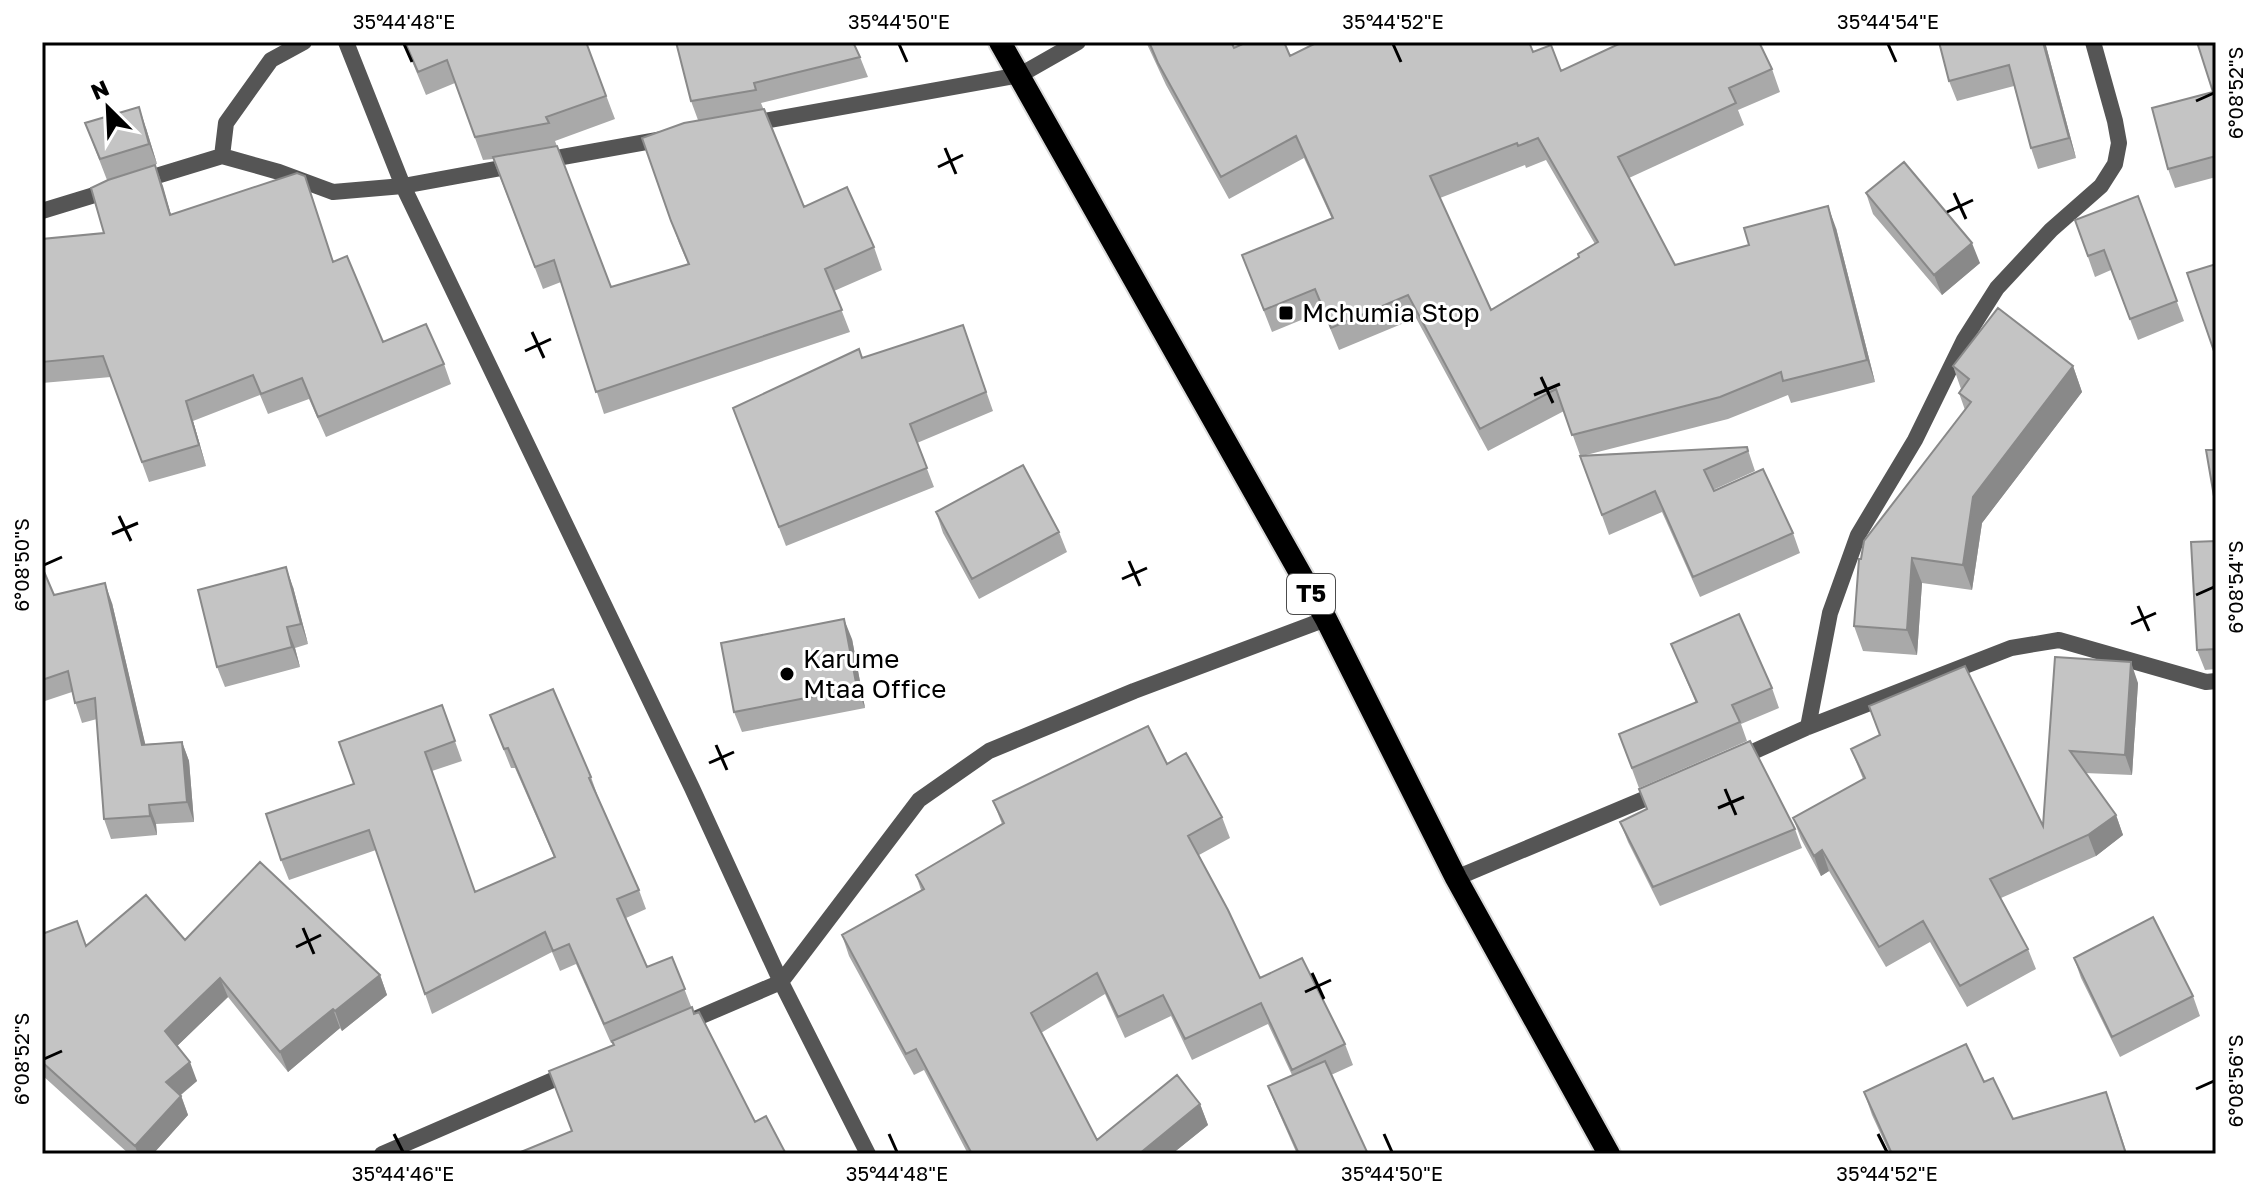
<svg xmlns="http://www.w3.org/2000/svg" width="2258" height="1196" viewBox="0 0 2258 1196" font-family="'Golos Text',sans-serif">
	<rect width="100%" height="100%" fill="#fff"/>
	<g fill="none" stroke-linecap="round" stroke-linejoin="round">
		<!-- trunk casing -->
		<g stroke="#dbdbdb" stroke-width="26">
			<path id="trunk" d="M1000 42 1326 619 1456 878 1609 1154"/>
		</g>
		<!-- minor -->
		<path stroke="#555" stroke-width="16" d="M346 42 403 186 692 788 781 982 868 1154
			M748 124 1020 75 1078 42
			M222 156 279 172 333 192 403 186 517 165
			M540 161 663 139
			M140 181 222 156 226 123 271 60 304 42
			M42 211 114 189
			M1808 727 1830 613 1858 535 1915 440 1964 340 1997 288 2051 230 2101 186 2115 164 2119 143 2115 121 2093 42
			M1737 759 1808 727 2011 648 2059 640 2206 682 2216 681
			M1456 878 1661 792
			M683 1024 781 982 919 800 989 751 1134 691 1326 619
			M382 1154 569 1073"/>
		<!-- trunk -->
		<use href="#trunk" stroke="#000" stroke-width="22"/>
	</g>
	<!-- wall -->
	<path fill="#a9a9a9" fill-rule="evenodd" d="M404 42H586L615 119 555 141 611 287 688 264 679 243 642 138 698 120 691 101 676 42 860 57 868 77 761 103 804 207 874 247 882 270 834 291 850 332 604 414 561 282 543 289 493 159 483 160 455 83 426 95Z
		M1146 42H1231L1234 48 1290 56 1533 52 1561 71 1772 69 1780 92 1738 110 1744 125 1629 178 1675 265 1836 228 1875 382 1791 403 1788 395 1728 419 1586 455 1747 447 1755 471 1713 490 1714 491 1793 533 1800 553 1700 597 1662 512 1609 535 1564 411 1488 451 1416 318 1339 350 1323 311 1272 332 1242 255 1332 219 1304 158 1229 199 1166 85ZM1546 160 1595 244 1579 257 1491 310 1440 198 1525 165 1526 168Z
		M2045 42 2076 158 2038 169 2031 148 2014 86 1957 101 1949 81Z
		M2216 42V177L2175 188 2168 169 2213 92Z
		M85 123 146 128 157 164 107 180Z
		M155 165 171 215 305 176 333 261 383 342 444 364 451 384 326 437 309 399 268 414 260 395 193 421 206 466 149 482 111 377 42 383V239L104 233Z
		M1866 193 1980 263 1942 295 1873 214Z
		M2138 196 2184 321 2138 340 2111 270 2095 277 2075 220Z
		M963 325 993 411 917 443 934 487 786 546 740 427 862 358Z
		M1953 366H2073L2082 392 1982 523 1972 590 1922 583 1917 655 1863 651 1854 626 1861 559 1965 410 1959 393 1961 389Z
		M936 512 1059 532 1067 552 979 599 943 533Z
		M2216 541V669L2205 670 2197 650Z
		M42 567 54 595 112 603 145 744 182 742 189 761 194 822 156 824 157 835 111 839 104 819 97 719 82 723 72 692 42 702Z
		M293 587 308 644 295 648 300 667 225 687 217 667Z
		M852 639 865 708 742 732 734 712Z
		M1671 644 1772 688 1779 708 1741 724 1747 741 1639 788 1619 734 1696 703Z
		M2055 657 2138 683 2132 775 2085 773 2116 815 2123 835 2096 856 2001 898 2028 949 2036 969 1967 1007 1930 942 1886 967 1829 871 1821 876 1801 839 1793 818 1863 779 1851 749 2043 826Z
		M442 705 462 761 432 771 475 892 554 857 515 768H511L490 715 591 777 598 797 639 890 646 909 626 918 647 967 672 957 694 1014 755 1122 786 1154 572 1132 614 1045 613 1043H611L576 964 560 971 552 952 432 1014 376 850 289 880 281 860 354 784Z
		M1167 764 1222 817 1230 838 1199 855 1260 978 1345 1044 1353 1065 1331 1075 1368 1154H1297L1275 1104 1268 1086 1292 1075 1268 1024 1192 1060 1171 1016 1125 1038 1105 994 1041 1033 1097 1140 1200 1104 1208 1125 1172 1154H968L924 1070 914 1075 849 956 842 935 921 890 916 875 1002 824 993 801Z
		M1620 822 1795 829 1802 848 1660 906 1628 842Z
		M42 934 86 946 185 940 380 975 387 995 342 1031 340 1028 288 1072 228 997 177 1046 197 1081 181 1095 188 1115 153 1154H129L42 1075Z
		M2074 958 2193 996 2200 1016 2120 1057 2081 978Z
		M1984 1082 2013 1119 2114 1114 2127 1154H1890L1872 1115 1864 1092Z"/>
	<!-- shaded-wall -->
	<path fill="#898989" d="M2043 42H2045L2076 158 2069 138Z
		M139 107 146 128 157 164 149 144Z
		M155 165 163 186 177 236 170 215Z
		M1828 206 1836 228 1875 382 1867 360Z
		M1972 243 1980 263 1942 295 1934 275Z
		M2073 366 2082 392 1982 523 1972 590 1963 565 1973 497Z
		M186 401 193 421 206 466 199 445Z
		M1912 558 1922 583 1917 655 1907 630Z
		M286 567 293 587 308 644 301 624Z
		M105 583 112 603 150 764 142 745Z
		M844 619 852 639 865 708 857 688Z
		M287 627 295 648 300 667 292 647Z
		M2131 662 2138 683 2132 775 2125 755Z
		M182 742 189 761 194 822 187 802Z
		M149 805 156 824 157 835 150 816Z
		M2116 815 2123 835 2096 856 2088 835Z
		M1822 850 1829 871 1821 876 1814 856Z
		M380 975 387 995 342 1031 335 1011Z
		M220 978 228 997 172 1051 165 1031Z
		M333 1009 340 1028 288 1072 280 1052Z
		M190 1062 197 1081 173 1101 166 1082Z
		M181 1096 188 1115 153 1154H138L135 1146Z
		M1200 1104 1208 1125 1172 1154H1139Z"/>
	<!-- building -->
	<path fill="#c4c4c4" stroke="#898989" stroke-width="2" fill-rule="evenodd" d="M405 42H586L606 96 546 117 549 123 475 137 447 60 418 72Z
		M676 42H853L860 57 754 83 756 90 691 101Z
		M1149 42H1231L1234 48 1247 42H1284L1290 56 1318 42H1529L1533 52 1551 45 1561 71 1623 42H1759L1772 69 1729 88 1736 103 1618 157 1675 265 1749 245 1744 228 1828 206 1867 360 1783 381 1781 372 1720 397 1572 435 1556 389 1480 429 1408 295 1331 328 1315 289 1264 310 1242 255 1333 218 1296 136 1221 177 1158 63ZM1538 138 1598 242 1578 254 1579 257 1491 310 1430 176 1517 143 1518 146Z
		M1939 42H2043L2069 138 2031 148 2009 65 1949 81Z
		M2197 42H2216V156L2168 169 2152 108 2213 92Z
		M139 107 149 144 100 159 85 123Z
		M764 109 804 207 847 187 874 247 825 269 842 310 596 392 554 260 535 267 493 157 557 146 611 287 689 264 671 221 642 138 684 123Z
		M1904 162 1972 243 1934 275 1866 193Z
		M155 165 170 215 297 173 305 176 333 262 347 256 383 342 426 324 444 364 318 417 302 378 261 394 253 375 186 401 199 445 142 462 103 356 42 362V239L104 233 91 188 108 180Z
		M2138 196 2177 301 2130 319 2104 250 2088 256 2075 220Z
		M2216 264V357L2187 273Z
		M1998 308 2073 366 1973 497 1963 565 1912 558 1907 630 1854 626 1859 559H1861L1864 541 1971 402 1959 393 1969 379 1953 366Z
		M963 325 986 392 910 424 927 468 779 527 733 408 859 349 862 358Z
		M1747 447 1748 451 1704 470 1714 491 1763 469 1793 533 1693 577 1655 491 1602 515 1580 456Z
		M2206 450H2216V508Z
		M1023 465 1059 532 972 579 936 512Z
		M2216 541V649L2197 650 2191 542Z
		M42 567 54 595 105 583 142 745 182 742 187 802 149 805 150 816 104 819 95 698 75 703 68 671 42 680Z
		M286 567 301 624 287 627 292 647 217 667 198 590Z
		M1739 614 1772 688 1732 705 1740 722 1632 768 1619 734 1697 702 1671 644Z
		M844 619 857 688 734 712 721 643Z
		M2055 657 2131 662 2125 755 2070 751 2116 815 2088 835 1990 879 2028 949 1960 986 1923 921 1879 947 1822 850 1814 856 1793 818 1865 778 1851 749 1880 735 1869 706 1965 666 2043 826Z
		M553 689 591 777 589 778 639 890 617 899 647 967 672 957 685 989 604 1024 569 944 553 951 545 932 425 994 369 830 281 860 266 814 354 784 339 742 442 705 455 741 425 752 475 892 555 857 508 748 504 749 490 715Z
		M1148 726 1167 764 1186 753 1222 817 1188 836 1228 910 1260 978 1302 958 1345 1044 1292 1070 1261 1003 1185 1039 1163 995 1118 1017 1097 973 1031 1013 1097 1140 1177 1075 1200 1104 1139 1154H972L916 1049 906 1054 842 935 924 889 916 875 1004 823 993 801Z
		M1750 741 1795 829 1653 887 1620 822 1647 809 1639 789Z
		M260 862 380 975 335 1011 333 1009 280 1052 220 978 165 1031 190 1062 166 1082 181 1096 135 1146 42 1062V934L77 921 86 946 146 895 185 940Z
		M2153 917 2193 996 2112 1037 2074 958Z
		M692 1007 694 1014 699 1012 755 1122 766 1116 786 1154H516L572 1131 549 1071 614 1045 612 1041Z
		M1966 1044 1984 1082 1993 1078 2013 1119 2106 1092 2126 1154H1892L1864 1092Z
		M1325 1061 1368 1154H1299L1268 1086Z"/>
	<!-- ticks -->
	<path fill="none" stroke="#000" stroke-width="3" d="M404 44 412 62M899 44 907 62M1393 44 1401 62M1888 44 1896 62M2196 101 2214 93M945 148 956 174M938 167 963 155M1954 193 1966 219M1947 212 1973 200M532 332 544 358M525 351 551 339M1541 377 1553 403M1534 395 1560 384M119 516 131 541M112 534 138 523M1129 561 1140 586M44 565 62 557M1122 579 1147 568M2196 595 2214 587M2138 606 2149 631M2131 624 2156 613M716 745 727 770M709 763 734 752M1725 789 1736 815M1718 808 1744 797M303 928 314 954M296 947 321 935M1312 973 1324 999M1305 992 1331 980M44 1059 62 1051M2196 1089 2214 1081M394 1134 403 1152M889 1134 897 1152M1384 1134 1392 1152M1878 1134 1887 1152"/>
	<!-- markers -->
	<g fill="#000" stroke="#fff" stroke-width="3">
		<rect x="1278" y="305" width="16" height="16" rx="4"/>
		<circle cx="787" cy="674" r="8"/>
	</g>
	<g text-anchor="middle" stroke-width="6" stroke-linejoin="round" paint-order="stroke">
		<!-- shield labels -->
		<rect fill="#fff" stroke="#4c4c4c" stroke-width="2" x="1287" y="574" width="48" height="40" rx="6"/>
		<g font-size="24" font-weight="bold" fill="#000">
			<text x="1311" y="602">T5</text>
		</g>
		<!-- poi labels -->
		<g font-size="26" fill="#000" stroke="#fff" text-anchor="start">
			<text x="1302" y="322">Mchumia Stop</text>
			<text x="803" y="668">Karume<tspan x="803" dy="30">Mtaa Office</tspan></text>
		</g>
	</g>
	<!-- border -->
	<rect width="2258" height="1196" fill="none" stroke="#ffffff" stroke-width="88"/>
	<!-- north arrow -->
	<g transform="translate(108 108) rotate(336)" stroke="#ffffff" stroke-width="6" paint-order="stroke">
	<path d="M0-6L14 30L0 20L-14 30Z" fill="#000000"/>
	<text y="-12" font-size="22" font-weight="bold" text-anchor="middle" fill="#000000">N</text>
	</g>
	<rect x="44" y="44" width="2170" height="1108" fill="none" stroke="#000" stroke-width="3"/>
	<g font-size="20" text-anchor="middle" fill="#000">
		<text x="404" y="29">35°44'48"E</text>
		<text x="899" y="29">35°44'50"E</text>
		<text x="1393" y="29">35°44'52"E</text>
		<text x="1888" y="29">35°44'54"E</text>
		<text transform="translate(2236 93) rotate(-90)" y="7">6°08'52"S</text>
		<text transform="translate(22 565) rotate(-90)" y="7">6°08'50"S</text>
		<text transform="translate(2236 587) rotate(-90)" y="7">6°08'54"S</text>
		<text transform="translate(22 1059) rotate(-90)" y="7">6°08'52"S</text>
		<text transform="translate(2236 1081) rotate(-90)" y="7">6°08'56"S</text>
		<text x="403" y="1181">35°44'46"E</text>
		<text x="897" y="1181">35°44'48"E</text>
		<text x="1392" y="1181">35°44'50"E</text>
		<text x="1887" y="1181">35°44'52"E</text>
	</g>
</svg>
